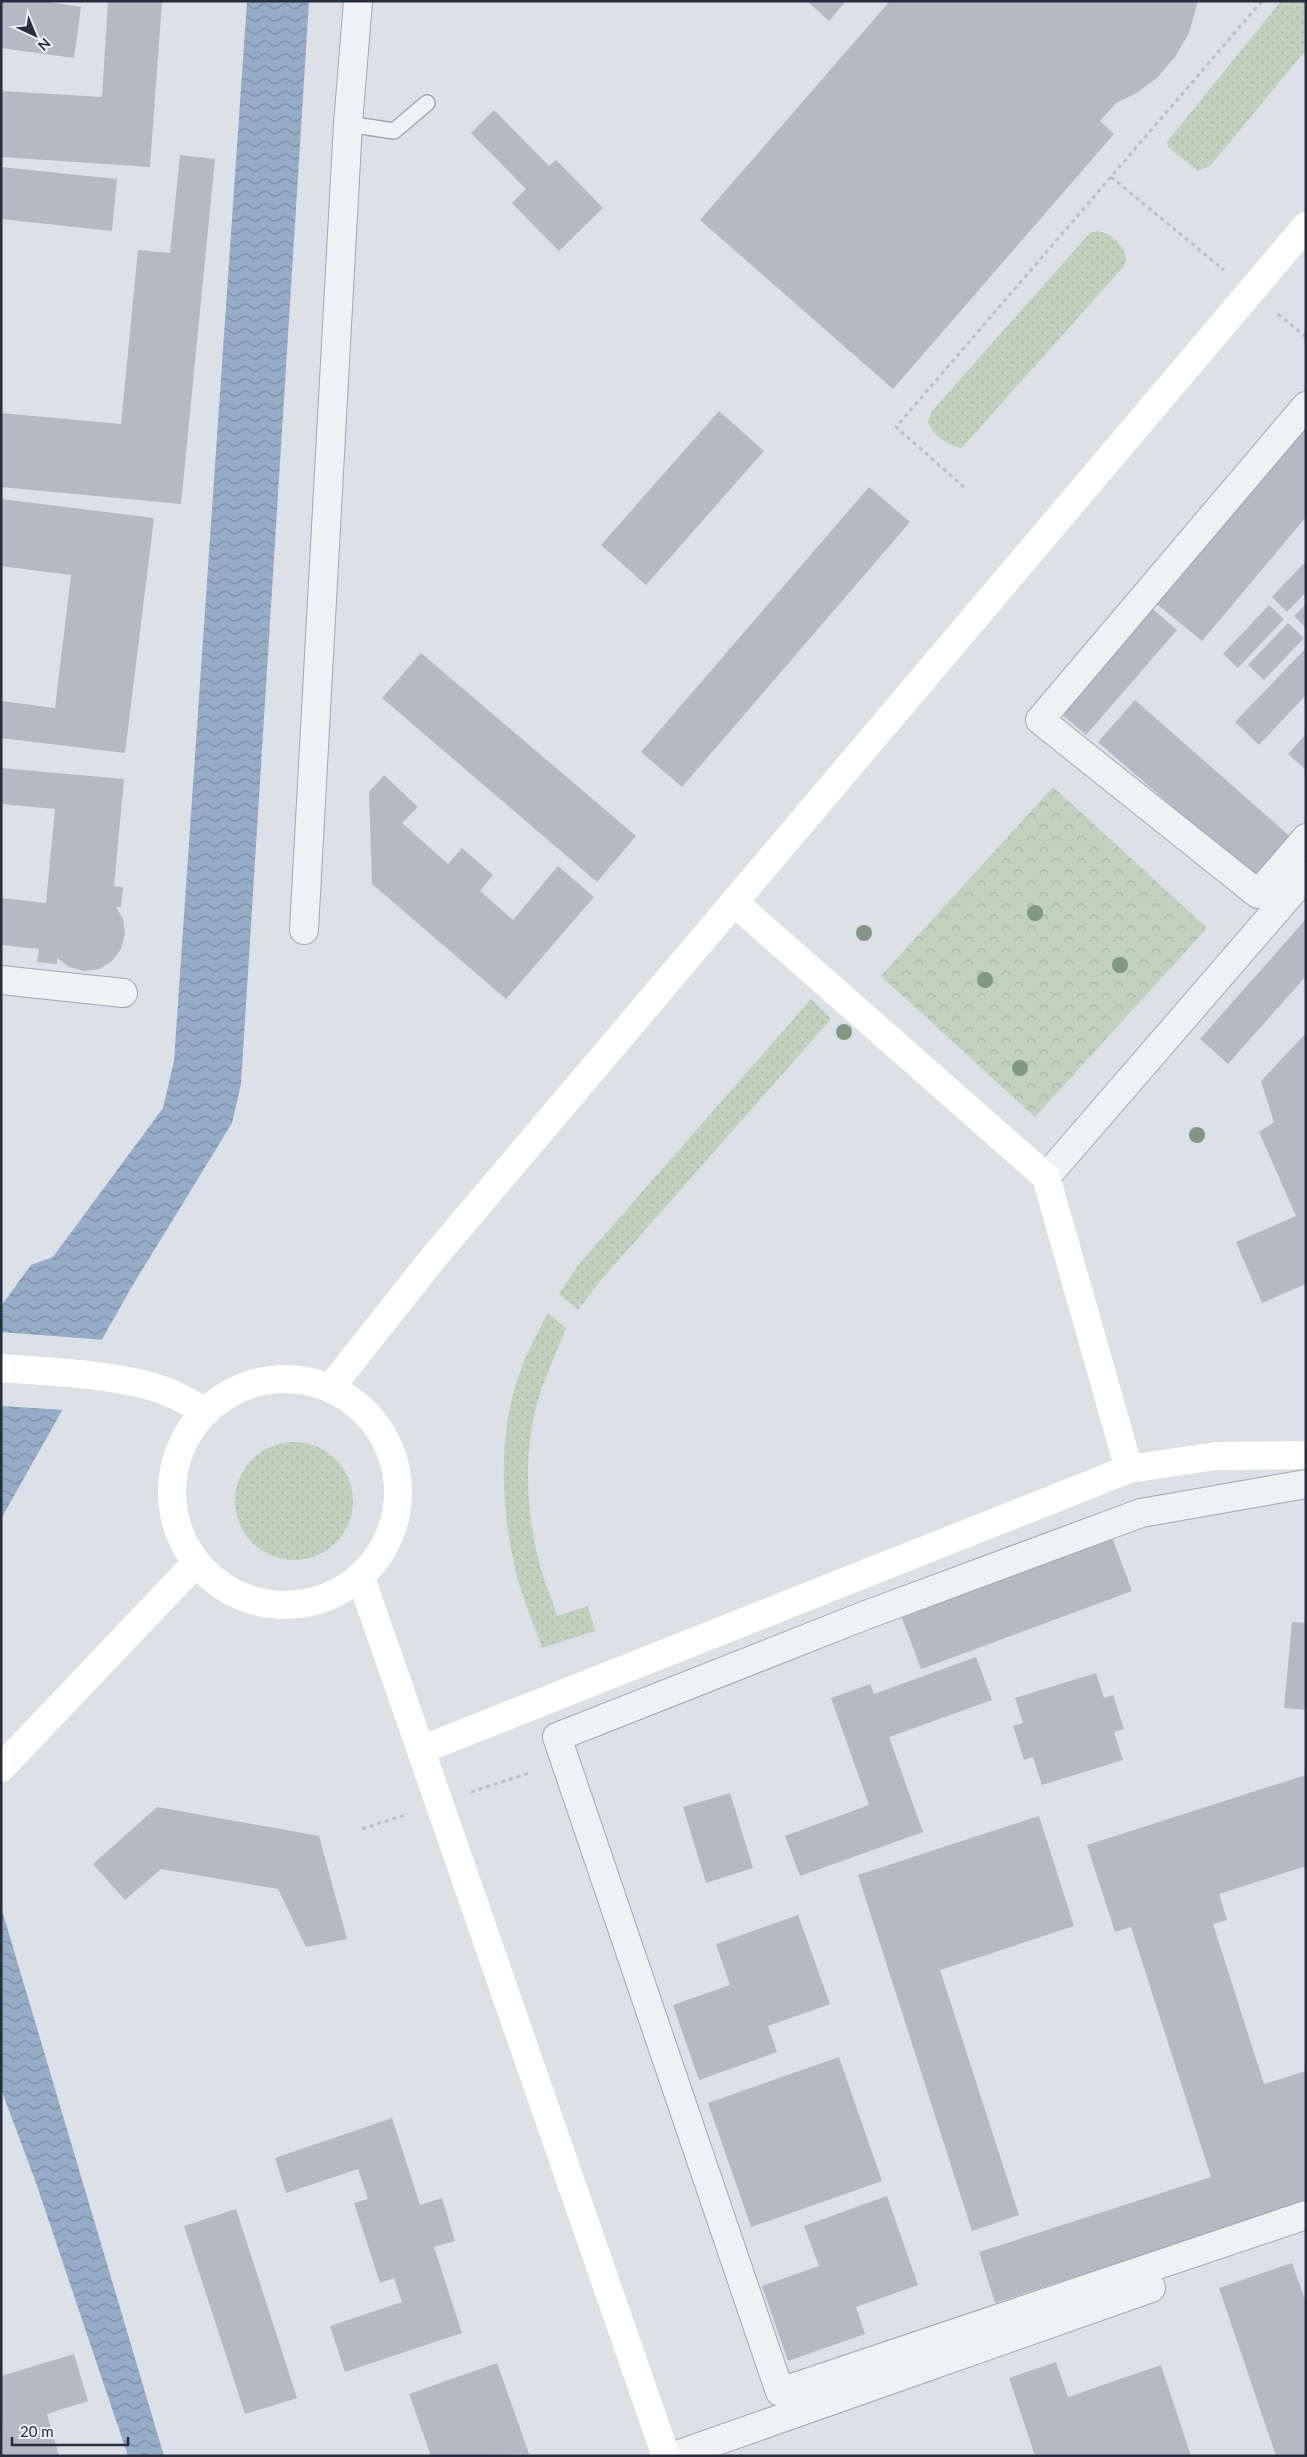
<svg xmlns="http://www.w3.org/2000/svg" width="1307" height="2457" viewBox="0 0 1307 2457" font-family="Lato,sans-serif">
	<defs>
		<pattern id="grass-dots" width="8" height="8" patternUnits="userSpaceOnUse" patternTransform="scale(1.25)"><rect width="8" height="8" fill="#c1d1bd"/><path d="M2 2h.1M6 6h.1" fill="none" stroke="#a6b4a4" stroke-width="1.8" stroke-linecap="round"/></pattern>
		<pattern id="park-crowns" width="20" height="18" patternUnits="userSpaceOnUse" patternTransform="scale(1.25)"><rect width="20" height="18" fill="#c1d1bd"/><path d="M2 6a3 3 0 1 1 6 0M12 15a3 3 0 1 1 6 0" fill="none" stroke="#a6b4a4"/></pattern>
		<pattern id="water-waves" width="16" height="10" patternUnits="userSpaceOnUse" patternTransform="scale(1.25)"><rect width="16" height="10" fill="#96acc8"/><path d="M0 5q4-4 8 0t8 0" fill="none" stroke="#7a8ca4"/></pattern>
	</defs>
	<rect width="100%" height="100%" fill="#dce0e7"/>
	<!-- grass -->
	<path fill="url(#grass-dots)" d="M1281 1H1306V50L1210 166 1198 171 1168 147 1167 142Z
		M1097 231C1113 233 1130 249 1125 265L967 442 961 448C946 445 933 435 928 422L932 411 1090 233Z
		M811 999 831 1019 601 1280 578 1310 559 1294 579 1264Z
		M548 1313 566 1328C558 1348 549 1368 542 1388 523 1440 525 1505 538 1558 543 1577 551 1597 557 1616L588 1606 595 1631 542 1648C533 1621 520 1593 514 1564 501 1504 498 1434 519 1375 526 1354 537 1333 548 1313Z
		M235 1501a59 59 0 1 1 118 0a59 59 0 1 1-118 0Z"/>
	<!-- park -->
	<path fill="url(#park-crowns)" d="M1053 787 1207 928 1035 1117 881 976Z"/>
	<!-- water -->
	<path fill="url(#water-waves)" d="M247 1H309L241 1084 232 1123 131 1288 1 1519V1306L31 1265 53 1257 163 1108 174 1061Z
		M1 1907 164 2456H128L35 2180 1 2089Z"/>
	<!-- pier -->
	<path fill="#dce0e7" d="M1 1332 105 1340 65 1410 1 1406Z"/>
	<!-- building -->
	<path fill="#b4b9c4" d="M1 1H43L81 7 74 58 1 48Z
		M108 1H162L150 167 1 157V91L102 97Z
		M807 1H846L829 21Z
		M890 1H1198L1189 33 1175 57 1157 78 1135 94 1116 103 1100 121 1114 134 893 389 700 220Z
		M494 110 549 166 556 160 603 208 559 251 512 203 526 189 471 133Z
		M180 155 215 159 181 504 1 487V413L121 424 138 250 170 253Z
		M1 167 117 179 112 231 1 219Z
		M719 411 764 451 646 585 601 545Z
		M1306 419V517L1202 641 1153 601Z
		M869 487 910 522 682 787 641 752Z
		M1 499 154 518 125 753 1 738V701L55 708 71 575 1 566Z
		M1306 561V592L1287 612 1272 597Z
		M1306 604V628L1294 616Z
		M1148 605 1177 630 1086 735 1057 710Z
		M1269 605 1284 619 1238 668 1223 654Z
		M1288 623 1304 638 1264 680 1248 665Z
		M1306 648V695L1259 745 1235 722Z
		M421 653 636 836 597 882 382 698Z
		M1135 700 1293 839 1257 880 1098 742Z
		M1306 734V770L1288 754Z
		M1 768 124 779 114 886 123 887 121 907H116L123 919 125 934 121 949 112 961 99 969 84 971 69 967 57 958V964L37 962 39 949 1 945V898L46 903 55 809 1 804Z
		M384 775 418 807 402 823 448 864 462 848 493 875 480 891 513 920 558 866 594 897 506 999 372 884 369 792Z
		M1306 919V976L1228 1064 1200 1039Z
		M1306 1033V1284L1262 1303 1236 1242 1296 1216 1259 1132 1274 1122 1261 1081Z
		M1110 1532 1132 1591 921 1669 899 1610Z
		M1292 1622 1306 1623V1710L1284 1708Z
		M976 1657 992 1700 889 1737 923 1832 800 1876 785 1836 869 1805 831 1698 870 1684 874 1694Z
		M1096 1673 1104 1698 1113 1695 1124 1729 1114 1732 1123 1760 1042 1785 1033 1757 1024 1760 1013 1726 1023 1723 1015 1698Z
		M1306 1775V1866L1219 1894 1227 1920 1213 1924 1264 2084 1306 2071V2202L995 2303 979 2252 1211 2177 1131 1927 1115 1932 1087 1845Z
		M730 1793 753 1868 706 1883 683 1807Z
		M157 1807 319 1836 347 1939 306 1947 278 1889 161 1869 125 1900 93 1864Z
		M1039 1816 1074 1926 940 1970 1019 2215 972 2231 858 1875Z
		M798 1915 830 2004 768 2026 777 2052 699 2080 673 2005 730 1985 716 1944Z
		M839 2057 882 2181 751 2227 708 2103Z
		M392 2118 420 2205 442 2198 455 2241 434 2247 462 2333 345 2372 330 2326 402 2302 394 2278 380 2283 354 2203 368 2199 358 2169 286 2193 275 2158Z
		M887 2196 918 2285 856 2307 865 2334 788 2361 762 2286 819 2266 804 2226Z
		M236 2209 297 2398 245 2414 184 2226Z
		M1292 2263 1306 2302V2456H1276L1219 2288Z
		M74 2354 88 2401 47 2414 59 2456H3L1 2376Z
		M1056 2362 1068 2397 1161 2365 1191 2456H1035L1009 2378Z
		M497 2363 529 2454 431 2456 409 2394Z"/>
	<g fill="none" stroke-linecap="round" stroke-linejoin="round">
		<!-- lane casing -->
		<g stroke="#a2a7b1" stroke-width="18">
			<path id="lane" d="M348 124 394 131 427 103"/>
		</g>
		<!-- street casing -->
		<g stroke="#a2a7b1" stroke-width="30">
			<path id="street" d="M1306 406 1040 720 1258 894 1306 838
				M304 930 348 124 358 1
				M1 980 123 993
				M1046 1177 1306 876
				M1306 1484 1141 1513 866 1615 557 1737 780 2392 1306 2215
				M674 2456 1151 2288"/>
		</g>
		<!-- path -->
		<path stroke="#bbbec5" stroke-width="3" stroke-dasharray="4 4" stroke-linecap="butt" d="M1111 177 1224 270
			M1278 314 1306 337
			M964 487 896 427 1262 1
			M471 1792 532 1772
			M362 1829 408 1814"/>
		<!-- lane -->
		<use href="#lane" stroke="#eff1f5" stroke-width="15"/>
		<!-- street -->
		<use href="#street" stroke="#eff1f5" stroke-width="28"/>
		<!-- secondary -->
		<path stroke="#fff" stroke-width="28" d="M735 903 1046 1177 1129 1469
			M1 1368C50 1372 99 1373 146 1385 168 1390 187 1401 206 1412
			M172 1492a113 113 0 1 1 226 0a113 113 0 1 1-226 0Z
			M331 1387 434 1257 1306 226
			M361 1578 666 2456
			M421 1750 1129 1469 1216 1456 1306 1455
			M1 1768 196 1563"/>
	</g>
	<!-- trees -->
	<g fill="#829684">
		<circle cx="1035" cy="913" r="8"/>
		<circle cx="864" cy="933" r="8"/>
		<circle cx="1120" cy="965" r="8"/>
		<circle cx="985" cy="980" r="8"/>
		<circle cx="844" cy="1032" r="8"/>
		<circle cx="1020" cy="1068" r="8"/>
		<circle cx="1197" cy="1135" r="8"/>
	</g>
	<!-- border -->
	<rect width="1307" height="2457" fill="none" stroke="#262d3e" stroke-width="5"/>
	<!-- north arrow -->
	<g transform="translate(35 35) rotate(136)" stroke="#eceff5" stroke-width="4" paint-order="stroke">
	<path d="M0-4L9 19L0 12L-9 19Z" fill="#262d3e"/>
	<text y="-8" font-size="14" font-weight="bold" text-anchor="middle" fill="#262d3e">N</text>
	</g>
	<!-- scale -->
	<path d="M12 2437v8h116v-8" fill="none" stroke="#262d3e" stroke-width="2.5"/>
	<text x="20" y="2437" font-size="15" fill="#262d3e" stroke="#eceff5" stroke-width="4" paint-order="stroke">20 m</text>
</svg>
